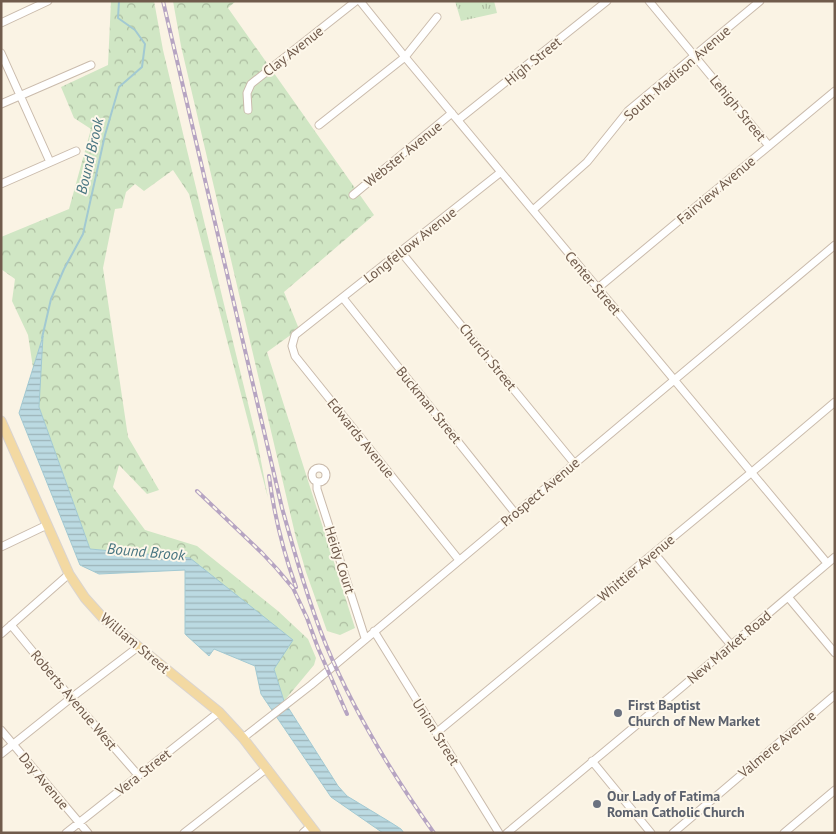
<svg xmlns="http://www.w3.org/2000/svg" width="836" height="834" viewBox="0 0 836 834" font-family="'PT Sans',sans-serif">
	<defs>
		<pattern id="forest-crowns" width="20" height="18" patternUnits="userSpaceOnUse" patternTransform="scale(1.25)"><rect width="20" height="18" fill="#d0e6c4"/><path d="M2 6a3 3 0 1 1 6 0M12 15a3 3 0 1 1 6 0" fill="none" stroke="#adbda1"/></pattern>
		<pattern id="park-tufts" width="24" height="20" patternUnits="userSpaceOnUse" patternTransform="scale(1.25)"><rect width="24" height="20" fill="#d0e6c4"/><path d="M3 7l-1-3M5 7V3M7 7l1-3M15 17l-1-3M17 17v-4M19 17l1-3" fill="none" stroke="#adbda1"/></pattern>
		<pattern id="water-rules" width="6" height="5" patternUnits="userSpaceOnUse" patternTransform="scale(1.25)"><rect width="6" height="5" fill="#bbdae2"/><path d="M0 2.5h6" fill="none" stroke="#9cb4b9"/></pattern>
	</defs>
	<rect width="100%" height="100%" fill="#faf3e4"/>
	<!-- forest -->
	<path fill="url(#forest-crowns)" d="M111 1H154L163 50 234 346 257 440 268 498 189 194 173 170 144 191 135 184 126 192 122 208 115 209 103 268 128 437 159 490 147 494 119 465 113 487 145 530 197 546 278 611 308 639 316 658 314 665 284 701 274 669 190 558 90 549 39 407 28 335 12 301 15 279 1 269V237L69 209 91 129 74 118 61 87 108 65Z
		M173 1H236L228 8 374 215 284 292 299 329 267 352 355 628 340 635 327 631 306 572 296 538 181 46Z"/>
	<!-- park -->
	<path fill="url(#park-tufts)" d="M455 1H494L497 13 461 21Z"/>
	<!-- water -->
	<path fill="url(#water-rules)" stroke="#a2c9d2" d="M43 336 39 407 90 549 190 558 293 640 274 669 284 701 338 786 347 796 390 822 401 829 404 833H383L331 797 261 694 255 666 214 649 209 656 185 634V570L99 574 80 565 19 413Z"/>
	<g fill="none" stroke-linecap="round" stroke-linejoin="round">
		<!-- stream -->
		<path stroke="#a2c9d2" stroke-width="2" d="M42 338 51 299 64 269 83 234 105 135 119 87 142 67 145 44 135 30 118 18 119 1"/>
		<!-- minor casing -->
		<g stroke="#cabbac" stroke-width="9">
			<path id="minor" d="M360 1 405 57 827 563
				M649 1 769 146
				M1 23 48 1
				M1 53 50 162
				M1 104 91 65
				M248 110 247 93 251 84 356 1
				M458 120 607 1
				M319 125 405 57 437 17
				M1 184 76 151
				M353 195 452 113
				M533 210 587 162 628 111 760 1
				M401 252 574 463
				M598 288 835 91
				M343 298 515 513
				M312 475a7 7 0 1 1 14 0a7 7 0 1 1-14 0Z
				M317 482V489L365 638
				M1 547 47 525
				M654 553 731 645
				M459 560 295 356 292 346 295 335 501 172
				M788 597 835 653
				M11 625 71 698 138 775
				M374 631 499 833
				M1 634 69 574
				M1 730 88 833
				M436 733 752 472 835 402
				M243 738 311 685 835 245
				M1 754 71 698 138 647
				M592 761 651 833
				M66 833 219 712
				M184 833 267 768
				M303 833 311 826
				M507 833 682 687 835 557
				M673 833 835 695
				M784 833 835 790"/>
		</g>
		<!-- major casing -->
		<g stroke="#dad4d0" stroke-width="11">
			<path id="major" d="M1 421 69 574 85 598 103 618 219 712 243 738 316 833"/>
		</g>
		<!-- minor -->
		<use href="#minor" stroke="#fff" stroke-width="7"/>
		<!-- major -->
		<use href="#major" stroke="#f3d9a2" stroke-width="9"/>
		<!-- rail casing -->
		<g stroke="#b6a4c2" stroke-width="4">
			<path id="rail" d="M163 1 282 508C295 554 308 601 326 645 354 712 392 774 434 833
				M269 476C274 514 283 551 296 587
				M197 491 262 553 277 569 293 588 307 618 318 648 347 714"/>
		</g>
		<!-- rail -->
		<use href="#rail" stroke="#fdf7ea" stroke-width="2" stroke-dasharray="5.5" stroke-linecap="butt"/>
	</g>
	<!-- markers -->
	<g fill="#6b7280" stroke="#fdf7ea" stroke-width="2">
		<circle cx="618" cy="713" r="5"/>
		<circle cx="597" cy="804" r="5"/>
	</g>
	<g text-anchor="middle" stroke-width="4" stroke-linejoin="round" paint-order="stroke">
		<!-- street labels -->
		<g font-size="14" fill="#705b4c" stroke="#fdf7ea">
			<text transform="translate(293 51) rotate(-38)" y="5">Clay Avenue</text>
			<text transform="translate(533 61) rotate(-39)" y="5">High Street</text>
			<text transform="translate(677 73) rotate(-41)" y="5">South Madison Avenue</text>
			<text transform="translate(738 108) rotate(51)" y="5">Lehigh Street</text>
			<text transform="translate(403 154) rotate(-39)" y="5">Webster Avenue</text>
			<text transform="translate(716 190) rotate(-40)" y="5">Fairview Avenue</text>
			<text transform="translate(410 245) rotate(-38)" y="5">Longfellow Avenue</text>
			<text transform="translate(593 283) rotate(50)" y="5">Center Street</text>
			<text transform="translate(488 357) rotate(51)" y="5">Church Street</text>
			<text transform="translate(429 405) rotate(51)" y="5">Buckman Street</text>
			<text transform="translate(361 438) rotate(51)" y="5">Edwards Avenue</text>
			<text transform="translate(540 492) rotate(-40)" y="5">Prospect Avenue</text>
			<text transform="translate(340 560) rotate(72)" y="5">Heidy Court</text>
			<text transform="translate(636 568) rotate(-40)" y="5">Whittier Avenue</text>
			<text transform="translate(135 643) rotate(40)" y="5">William Street</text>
			<text transform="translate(729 647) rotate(-40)" y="5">New Market Road</text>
			<text transform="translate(74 700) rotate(50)" y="5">Roberts Avenue West</text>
			<text transform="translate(436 732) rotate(58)" y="5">Union Street</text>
			<text transform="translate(777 744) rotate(-40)" y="5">Valmere Avenue</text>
			<text transform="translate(143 772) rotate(-38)" y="5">Vera Street</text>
			<text transform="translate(44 781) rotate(50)" y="5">Day Avenue</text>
		</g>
		<!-- worship labels -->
		<g font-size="14" font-weight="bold" fill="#5b616d" stroke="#fdf7ea" text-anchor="start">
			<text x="628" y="710">First Baptist<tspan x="628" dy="16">Church of New Market</tspan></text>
			<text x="607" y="801">Our Lady of Fatima<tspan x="607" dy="16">Roman Catholic Church</tspan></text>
		</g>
		<!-- water labels -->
		<g font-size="15" font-style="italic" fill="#487581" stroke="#fdf7ea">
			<text transform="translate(90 156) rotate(-77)" y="5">Bound Brook</text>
			<text transform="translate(146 552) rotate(5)" y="5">Bound Brook</text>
		</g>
	</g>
	<!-- border -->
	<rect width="836" height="834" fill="none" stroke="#705b4c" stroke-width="5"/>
</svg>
